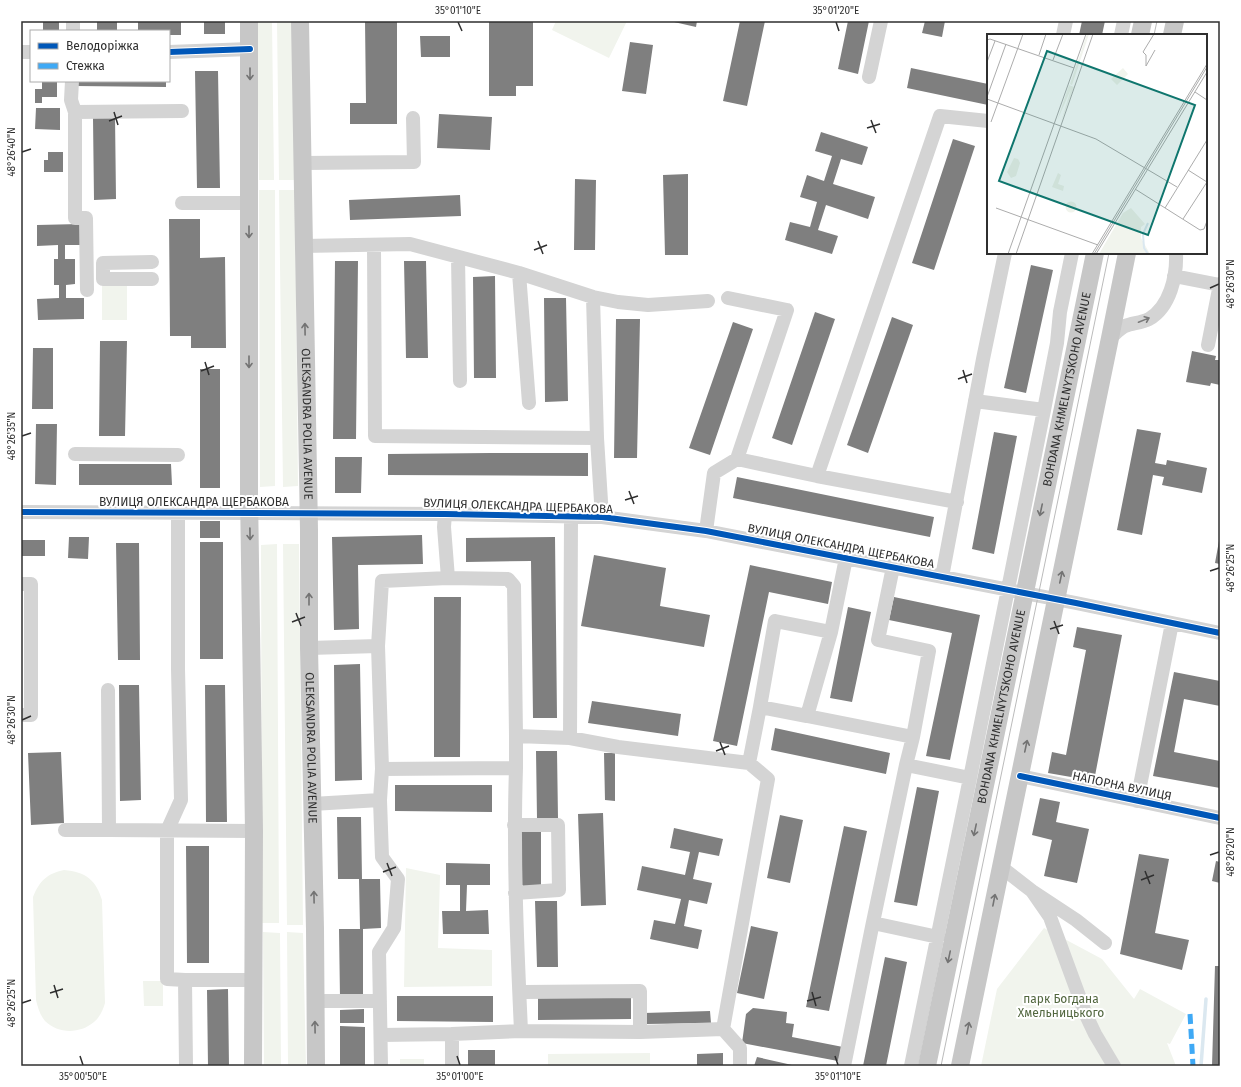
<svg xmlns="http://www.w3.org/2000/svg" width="1241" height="1087" viewBox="0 0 1241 1087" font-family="'Fira Sans',sans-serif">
	<rect width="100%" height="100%" fill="#fff"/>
	<!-- green -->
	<path fill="#f1f4ed" d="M257 21H272L274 180H259Z
		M277 21H293L295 180H279Z
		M556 21H627L609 58 552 30Z
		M259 190H275V486L260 487Z
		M279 190H295L298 486 283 487Z
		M102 286H127V320H102Z
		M277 544 279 923H262L261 545Z
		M283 544H299L303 925H287Z
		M406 868 440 875 438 948 492 950V986L404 987Z
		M64 870C86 872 96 880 102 900L105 1003C103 1010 100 1017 94 1022 80 1034 58 1034 45 1021 40 1015 38 1008 36 1000L33 897C40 880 47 874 64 870Z
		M1044 928 1102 959 1134 999 1140 989 1186 1014 1170 1044 1167 1043 1176 1066H981L997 989Z
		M263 932 280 933 281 1066H264Z
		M287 932 303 933 306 1066H288Z
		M143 981H163V1006H144Z
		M650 1053V1066H548V1054Z
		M400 1059H424V1066H400Z"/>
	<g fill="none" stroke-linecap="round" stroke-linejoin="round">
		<!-- stream -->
		<path stroke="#dbe8f0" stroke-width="3.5" d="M1201 1066 1206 999"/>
	</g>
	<!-- building -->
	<path fill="#7f7f7f" d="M43 21H59V31H43Z
		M97 21H117V31H97Z
		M138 21H181V35H169V31H138Z
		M204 21H225V34H204Z
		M365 21H397V124H350V103H366Z
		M489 21H533V86H516V96H489Z
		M674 21H697L696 27 674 22Z
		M740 21H765L747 106 723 101Z
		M848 21H869L858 74 838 69Z
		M925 21H945L942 37 922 33Z
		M1082 21H1105L1102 35H1079Z
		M420 36H450V57H421Z
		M630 42 653 45 646 94 622 91Z
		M911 68 988 84V105L907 88Z
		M195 71H218L220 188H197Z
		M76 81H166V87L76 86Z
		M42 82H57V97H42V103H35V89H42Z
		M36 108H60V130L35 129Z
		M439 114 492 117 490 150 437 148Z
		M115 116 116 199 94 200 93 118Z
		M821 132 868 147 862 165 841 159 833 184 875 197 868 219 826 205 818 230 838 236 832 254 785 240 790 222 810 227 817 202 800 197 807 175 824 181 832 156 815 151Z
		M953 139 975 146 934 270 912 263Z
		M48 152H63V172H44V160H48Z
		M688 174V255H665L663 175Z
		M575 179 596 180 595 250H574Z
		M460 195 461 216 350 220 349 200Z
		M169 219H200V258L225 257 226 348H191V336H170Z
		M80 224 81 245H65V259H75V284L66 285V298H84V319L38 320 37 299 59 298V285H54V259H58V245L37 246V225Z
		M335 261H358L356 439H333Z
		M404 261H426L428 358H406Z
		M1031 265 1053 270 1026 393 1004 388Z
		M495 276 496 378H474L473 277Z
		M544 298H566L568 401 545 402Z
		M815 312 835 319 792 445 772 438Z
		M892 317 913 325 868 453 847 445Z
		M616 319H640L637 458H614Z
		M733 322 753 329 710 455 689 448Z
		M100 341H127L125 436H99Z
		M33 348H53V409H32Z
		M1192 351 1216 356 1215 360H1220V385L1211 383 1210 386 1186 382Z
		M200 369H220V488H200Z
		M36 424H57L56 485 35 484Z
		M1137 429 1161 433 1155 463 1166 465 1167 460 1207 468 1202 493 1162 485 1164 477 1153 475 1142 535 1117 530Z
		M994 432 1017 436 994 554 972 549Z
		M490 453H588V476L388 475V454Z
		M335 457H362L361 493H335Z
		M79 464H171L172 485H79Z
		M737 477 934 517 930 537 733 498Z
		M200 521H220V538H200Z
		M422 535 423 564 358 565 359 629 334 630 332 537Z
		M69 537H89L88 559 68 558Z
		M555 537 557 718H533L531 561 466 562V538Z
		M21 540H45V556H21Z
		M1219 541H1220V564L1215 563Z
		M200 542H223V659H200Z
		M116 543H139L140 660H118Z
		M594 555 666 568 660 606 710 615 704 647 581 626Z
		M750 565 832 582 828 604 769 592 737 746 713 741Z
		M434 597H461L460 757H434Z
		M894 597 980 615 950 760 926 756 952 633 889 620Z
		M848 607 871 612 852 702 830 698Z
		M1077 627 1122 635 1094 781 1048 773 1052 752 1066 755 1086 650 1073 647Z
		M360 664 362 780 335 781 334 665Z
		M1174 672 1220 681V706L1184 699 1174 752 1220 761V788L1153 776Z
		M119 685H139L141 800 120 801Z
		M205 685H225L227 822H206Z
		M592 701 681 714 678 736 588 723Z
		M775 728 890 753 886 774 771 750Z
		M536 751H557L558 818H537Z
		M61 752 64 823 31 825 28 753Z
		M604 753H615V801L605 800Z
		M395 785H492V812L395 811Z
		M917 787 939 791 917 906 894 902Z
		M1040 798 1060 802 1056 822 1089 829 1077 883 1044 876 1052 840 1032 835Z
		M603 813 606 905 581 906 578 814Z
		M780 815 803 820 790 883 767 878Z
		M337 817H361L362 879H380L381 928 363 929V998H340L339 929H360L359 879H338Z
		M844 826 867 831 829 1011 806 1007Z
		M674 828 723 839 719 856 699 852 693 879 712 883 707 904 689 900 684 926 702 930 698 949 650 939 654 920 675 924 681 899 637 890 642 866 685 875 690 852 670 848Z
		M519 830H541V887H519Z
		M186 846H209V963H187Z
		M1139 854 1169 859 1155 933 1189 940 1182 970 1120 954Z
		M1216 861 1220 862V883L1212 881Z
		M446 863 490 864V885H467L466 911 488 910 489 934H443L442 911H460V885H446Z
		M535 901H557L558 967H537Z
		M751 926 778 932 764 999 737 993Z
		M885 957 907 962 886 1066H863Z
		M1215 966H1220V1066H1212Z
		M228 989 229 1066H208L207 990Z
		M397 996H493V1022L397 1021Z
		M631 997V1019L538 1020V998Z
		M753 1008 787 1012 786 1023 794 1024 792 1037 843 1047 838 1061 742 1043 746 1014Z
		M364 1009V1023H340V1010Z
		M710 1011 711 1023 646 1024 644 1013Z
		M340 1026 365 1027V1066H340Z
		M468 1050H495V1066H468Z
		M723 1053V1066H697V1054Z
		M757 1057 792 1065V1066H754Z"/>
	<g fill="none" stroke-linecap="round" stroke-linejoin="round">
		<!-- minor -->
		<path stroke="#d4d4d4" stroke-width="14" d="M73 21V31
			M1063 35 1066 21
			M1121 35 1124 21
			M21 52H31
			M169 52 250 49
			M869 77 881 21
			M72 81 71 100 75 112V218H86L87 290
			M75 112 182 111
			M303 163 414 162 413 118
			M182 203H249
			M374 245 375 436 597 438
			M303 246 410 244 519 273 593 297 618 302 648 305 708 301
			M458 257 460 381
			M152 262 103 263V279H152
			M519 273 529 403
			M1174 276 1220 285
			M593 297 597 438 602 517
			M1110 338C1115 334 1119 329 1125 326 1132 323 1141 323 1149 319 1170 307 1177 276 1176 253
			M1208 345 1220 284
			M975 401 1044 410
			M75 454 178 455
			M737 459 817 476 957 502
			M817 476 940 116 988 121
			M21 512 445 514 602 517 706 531 1076 603 1220 633
			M178 514V669L181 800 167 831V979L185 980 186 1066
			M445 514 444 527 448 578
			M706 531 714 473 737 459 787 310 728 298
			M893 567 878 640 929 651 913 737
			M942 577 983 359 1005 253
			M21 584H31V715H21
			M378 646 382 581 448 578 508 579 514 586 516 736
			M309 648 378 646 382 769
			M108 690 109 830 254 831
			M760 707 775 621 831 632
			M807 716 913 737 906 765 970 778
			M570 738 571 517
			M1020 776 1220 818
			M380 800 382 857 398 879 394 928 379 952 381 1066
			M1137 801 1172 623
			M312 804 380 800 382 769 516 768V736L570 738 618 747 749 763 760 707 807 716 831 632 846 558
			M514 825H558L559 890 515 893
			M65 830H109
			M1001 867 1032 891 1076 920 1105 943
			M1032 891 1050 917 1086 1015 1095 1034 1114 1066
			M873 923 938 937
			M185 980H253
			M524 992 640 991V1032
			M315 1001H380
			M521 1031 640 1032 723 1029
			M381 1035 452 1034
			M452 1066V1034L521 1031C517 943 513 856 516 768
			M740 1066V1048L723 1029 768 779 749 763
			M844 1066 872 927 906 765
			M911 1066 970 778 1044 410 1057 343 1060 312 1072 253"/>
		<!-- major -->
		<g stroke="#c7c7c7" stroke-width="18">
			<path d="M249 21V494L254 831 253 1066"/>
			<path id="s1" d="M300 21 309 530V648L315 929 316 1066"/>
			<path d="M1140 35 1143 21"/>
			<path d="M1172 35 1175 21"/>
			<path id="s2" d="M927 1066 1095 253"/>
			<path d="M960 1066 1110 338 1127 253"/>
		</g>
		<!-- tram -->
		<path stroke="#bbb" stroke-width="1" d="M1154 35 1157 21
			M941 1066 1109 253"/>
		<!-- quiet -->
		<path stroke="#3fa9f5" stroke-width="5" stroke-dasharray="10 5" stroke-linecap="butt" d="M1190 1014 1193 1066"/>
		<!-- cycleway casing -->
		<g stroke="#fff" stroke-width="8">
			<path id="cycleway" d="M169 52 250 49
				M21 512 445 514 602 517 706 531 1076 603 1220 633
				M1020 776 1220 818"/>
		</g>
		<!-- cycleway -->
		<use href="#cycleway" stroke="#0057b8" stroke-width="6"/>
	</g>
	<!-- one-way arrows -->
	<defs><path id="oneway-shaft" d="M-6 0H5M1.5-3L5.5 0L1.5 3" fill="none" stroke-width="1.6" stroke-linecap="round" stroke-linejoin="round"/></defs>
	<g stroke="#737373">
		<use href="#oneway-shaft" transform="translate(250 74) rotate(90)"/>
		<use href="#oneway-shaft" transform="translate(249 232) rotate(90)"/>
		<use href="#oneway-shaft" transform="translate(305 329) rotate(-91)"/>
		<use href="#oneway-shaft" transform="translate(249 362) rotate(90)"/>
		<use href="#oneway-shaft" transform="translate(1041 510) rotate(102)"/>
		<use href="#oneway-shaft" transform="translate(250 534) rotate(89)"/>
		<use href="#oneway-shaft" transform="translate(1061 577) rotate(-78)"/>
		<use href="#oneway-shaft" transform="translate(309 599) rotate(-90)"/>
		<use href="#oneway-shaft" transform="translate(1026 746) rotate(-78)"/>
		<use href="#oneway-shaft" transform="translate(975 830) rotate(102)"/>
		<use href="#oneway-shaft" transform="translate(314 897) rotate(-91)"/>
		<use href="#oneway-shaft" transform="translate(994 900) rotate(-79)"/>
		<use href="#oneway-shaft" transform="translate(949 957) rotate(102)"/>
		<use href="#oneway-shaft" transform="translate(315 1027) rotate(-91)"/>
		<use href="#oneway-shaft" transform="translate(968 1028) rotate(-79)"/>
	</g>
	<use stroke="#797979" href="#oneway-shaft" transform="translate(1144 320) rotate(-22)"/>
	<!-- ticks -->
	<path fill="none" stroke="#2f2f2f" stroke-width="1.5" d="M458 22 462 31M836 22 839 31M114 112 118 125M871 120 876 133M109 121 122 116M867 128 880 124M22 152 31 149M538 241 543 254M534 250 547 245M1210 288 1219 284M205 362 209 375M963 370 967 383M201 371 214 366M958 379 972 374M22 436 31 433M629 491 634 504M625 500 638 496M1210 571 1219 568M296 613 301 626M1054 621 1059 634M292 622 305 617M1050 629 1063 625M22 720 31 716M720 742 725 755M716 751 729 746M1210 855 1219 852M387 863 392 876M1145 871 1150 884M383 872 396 867M1141 880 1154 875M54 985 58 998M812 992 816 1006M50 993 63 989M807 1001 821 997M22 1003 31 1000M80 1056 83 1065M457 1056 460 1065M835 1056 838 1065"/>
	<g text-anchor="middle" stroke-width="4" stroke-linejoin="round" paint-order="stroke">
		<!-- street labels -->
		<g font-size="12" fill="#2f2f2f" stroke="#fff">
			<text dy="4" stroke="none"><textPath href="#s2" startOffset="691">BOHDANA KHMELNYTSKOHO AVENUE</textPath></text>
			<text dy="4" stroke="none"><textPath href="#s1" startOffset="403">OLEKSANDRA POLIA AVENUE</textPath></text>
			<text x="194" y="506">ВУЛИЦЯ ОЛЕКСАНДРА ЩЕРБАКОВА</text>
			<text transform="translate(518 506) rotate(2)" y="4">ВУЛИЦЯ ОЛЕКСАНДРА ЩЕРБАКОВА</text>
			<text transform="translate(841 546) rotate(11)" y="4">ВУЛИЦЯ ОЛЕКСАНДРА ЩЕРБАКОВА</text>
			<text dy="4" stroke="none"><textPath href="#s2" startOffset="367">BOHDANA KHMELNYTSKOHO AVENUE</textPath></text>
			<text dy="4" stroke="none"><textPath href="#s1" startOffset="727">OLEKSANDRA POLIA AVENUE</textPath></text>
			<text transform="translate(1122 786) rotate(12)" y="4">НАПОРНА ВУЛИЦЯ</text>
		</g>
		<!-- park labels -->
		<g font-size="12" fill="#52673f" stroke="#fff">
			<text x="1061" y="1003">парк Богдана<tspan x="1061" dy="14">Хмельницького</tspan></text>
		</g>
	</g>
	<!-- overview -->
	<g transform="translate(987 34)">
		<rect width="220" height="220" fill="#fff"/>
		<path d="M100 0H102L85 51 83 50ZM136 34 141 40 130 51 124 45ZM82 51 87 53 74 88 84 55 70 87ZM27 124 31 125 33 129 29 142 24 144 20 138ZM71 139 74 141 71 150 77 152 76 157 65 153ZM78.5 173a5.5 5.5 0 1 1 11 0a5.5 5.5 0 1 1-11 0ZM144 174 158 190 154 193V204L163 220H112L136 179Z" fill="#f1f4ed"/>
		<path fill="none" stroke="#dbe8f0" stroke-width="2" d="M161 189 156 200 157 214 161 220"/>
		<path fill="none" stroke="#acacac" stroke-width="1" d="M167 0 156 18 159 21V32L168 16M0 6 3 5 87 34M52 21 59 0M66 26 76 0M0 28 8 7M208 58 220 66M0 63 19 10M0 65 109 105 190 153M4 88 36 0M201 136 220 148M148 155 213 196 217 195 220 187M9 174 111 211M178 174 220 106M196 185 220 148M21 220 99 0M29 220 106 0M105 220 220 30M107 220 220 33M109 220 220 38"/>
		<path fill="#0f766e" fill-opacity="0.15" stroke="#0f766e" stroke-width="2" d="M60 17 208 71 161 201 12 147Z"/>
		<rect width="220" height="220" fill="none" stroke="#2f2f2f" stroke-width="2"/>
	</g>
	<!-- border -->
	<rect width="1241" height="1087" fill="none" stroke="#ffffff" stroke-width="44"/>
	<!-- legend -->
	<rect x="30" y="30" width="140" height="52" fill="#ffffff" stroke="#acacac"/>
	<rect x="38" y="43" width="20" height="6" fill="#0057b8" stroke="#acacac"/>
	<text x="66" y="50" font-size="12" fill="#2f2f2f">Велодоріжка</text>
	<rect x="38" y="63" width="20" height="6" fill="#3fa9f5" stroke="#acacac"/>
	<text x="66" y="70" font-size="12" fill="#2f2f2f">Стежка</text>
	<rect x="22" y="22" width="1197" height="1043" fill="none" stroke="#2f2f2f" stroke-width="1.5"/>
	<g font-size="10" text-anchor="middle" fill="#2f2f2f">
		<text x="458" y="14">35°01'10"E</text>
		<text x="836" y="14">35°01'20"E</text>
		<text transform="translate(11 152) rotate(-90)" y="4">48°26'40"N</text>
		<text transform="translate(1230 284) rotate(-90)" y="4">48°26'30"N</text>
		<text transform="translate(11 436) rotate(-90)" y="4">48°26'35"N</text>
		<text transform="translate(1230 568) rotate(-90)" y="4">48°26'25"N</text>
		<text transform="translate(11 720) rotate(-90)" y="4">48°26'30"N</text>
		<text transform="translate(1230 852) rotate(-90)" y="4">48°26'20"N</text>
		<text transform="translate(11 1003) rotate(-90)" y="4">48°26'25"N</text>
		<text x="83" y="1080">35°00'50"E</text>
		<text x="460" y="1080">35°01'00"E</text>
		<text x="838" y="1080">35°01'10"E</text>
	</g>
</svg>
